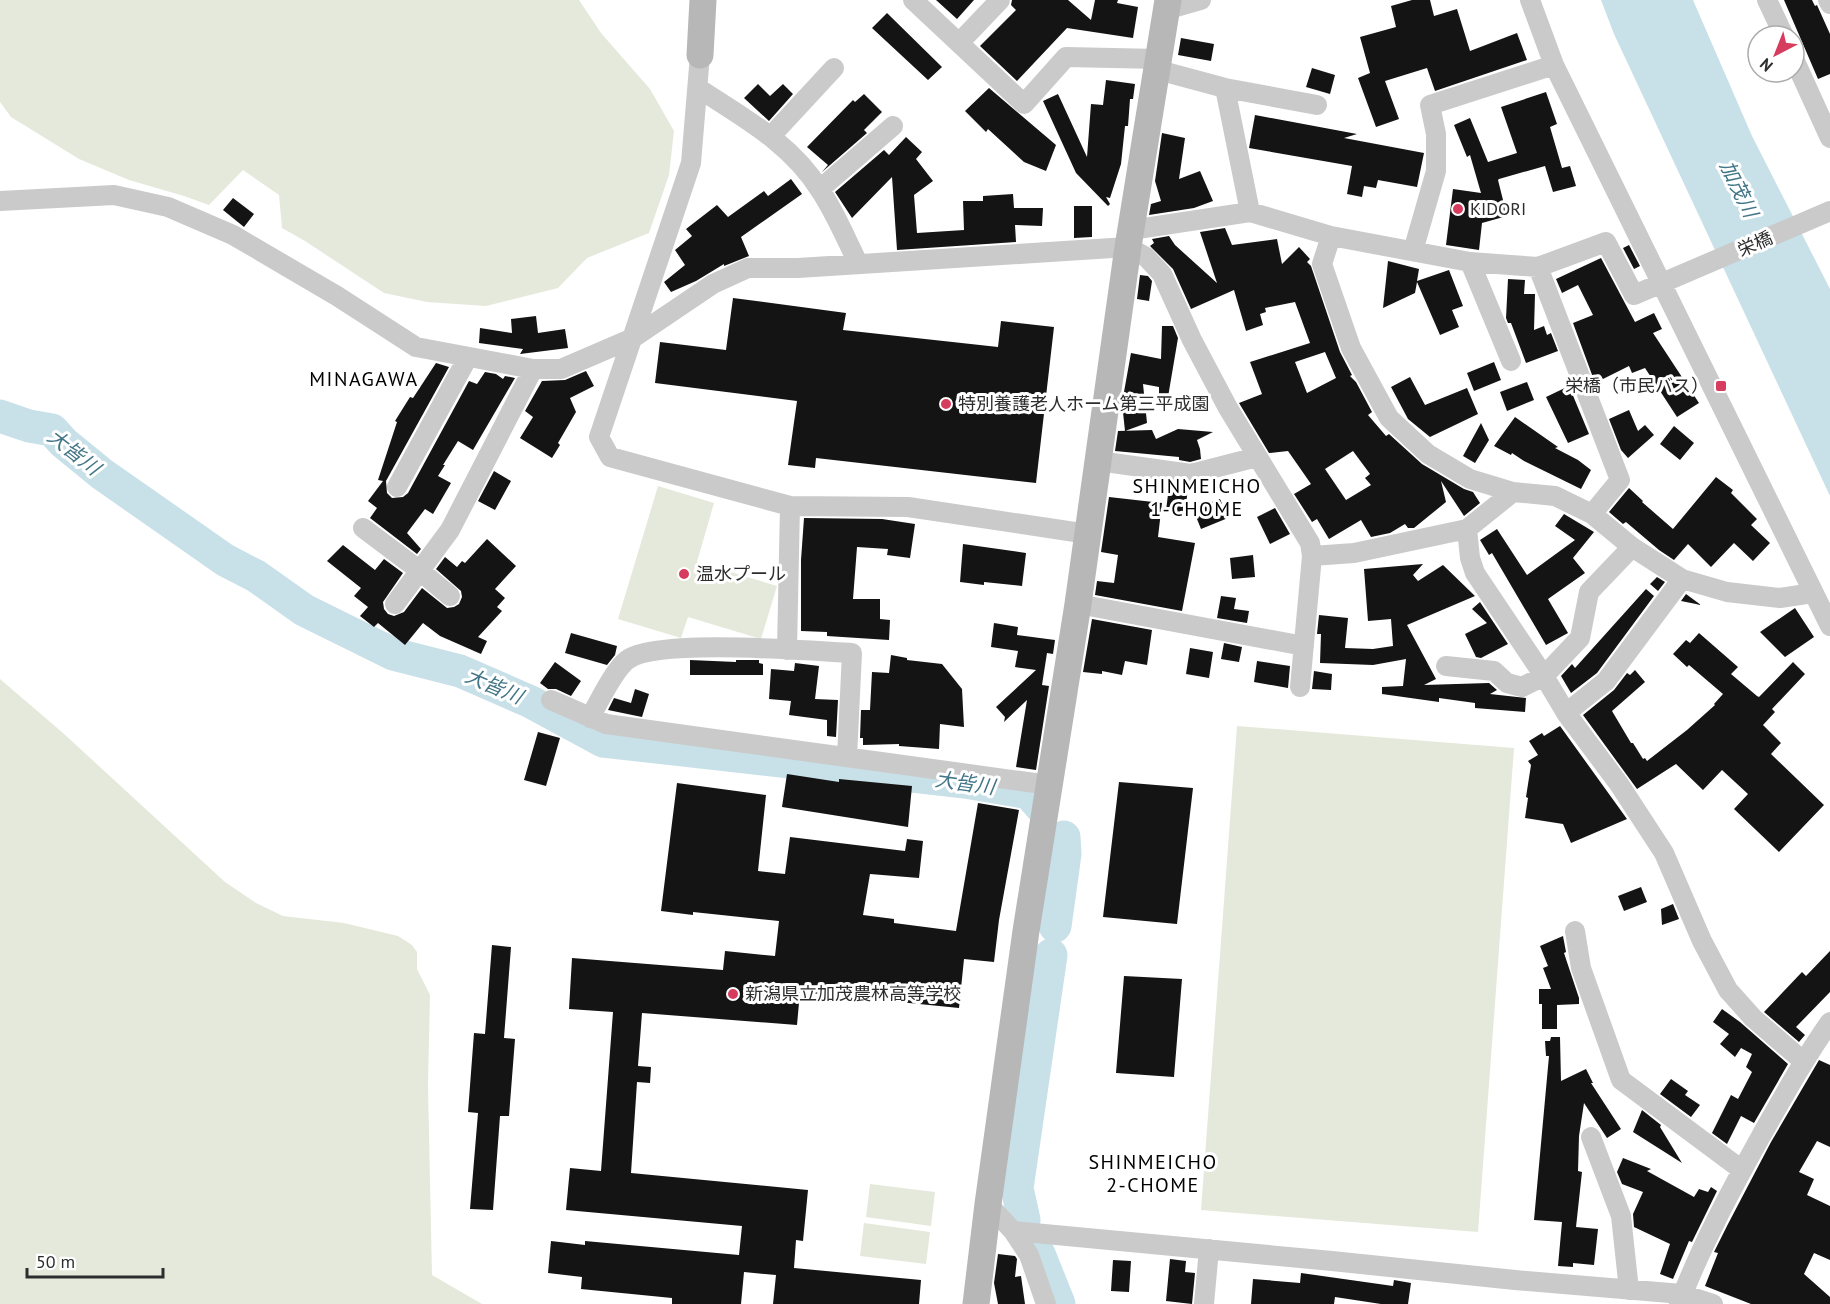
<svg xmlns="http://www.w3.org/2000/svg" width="1830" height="1304" viewBox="0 0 1830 1304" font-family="'PT Sans','Noto Sans JP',sans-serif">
	<rect width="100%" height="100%" fill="#fff"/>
	<!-- green -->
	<path fill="#e5e9db" d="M0 0H579L601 33 650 89 674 131 669 175 649 233 587 258 558 288 486 306 427 302 384 293 305 241 282 228 279 195 243 170 209 205 184 196 129 180 79 159 11 117 0 102Z
		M658 486 714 503 697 562 777 586 761 639 688 617 681 638 618 619Z
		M0 679 63 733 225 882 256 903 283 916 344 923 398 936 412 945 417 952V969L430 995 428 1085 432 1275 482 1304H0Z
		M1237 726 1514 748 1478 1232 1201 1210Z
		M870 1184 935 1192 931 1226 866 1217Z
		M864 1223 930 1232 926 1264 860 1256Z"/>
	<!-- water -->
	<path fill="#c8e0e8" d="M1601 0H1693L1752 136 1830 289V496L1614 34Z"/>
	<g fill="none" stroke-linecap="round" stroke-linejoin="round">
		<!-- river -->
		<path stroke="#c8e0e8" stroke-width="33" d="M0 416 29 426 52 430 64 443 102 474 225 560 256 576 304 610 393 654 460 671 531 702 603 741 965 782 1029 793 1041 807
			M1055 926 1065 854 1064 837
			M1024 1220 1017 1188 1051 955
			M1039 1254 1059 1304"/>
	</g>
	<!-- building -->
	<path fill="#141414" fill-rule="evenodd" d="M936 0H974L957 19Z
		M1012 0H1068L1091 20 1095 0H1118L1117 3 1138 7 1133 38 1067 28 1017 81 980 46 1016 10 1011 5Z
		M1412 0H1430L1434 16 1457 9 1470 51 1517 33 1527 60 1435 91 1427 68 1385 81 1399 119 1376 127 1358 78 1370 73 1360 37 1396 27 1391 6Z
		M1784 0H1812L1815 6 1817 5 1830 34V74L1818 79Z
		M887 13 942 67 928 80 872 28Z
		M1181 38 1214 44 1211 61 1178 55Z
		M1312 68 1335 75 1330 94 1306 87Z
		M1106 80 1135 84 1133 99H1130L1128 126H1125L1121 164 1110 198 1106 197 1110 204 1108 206 1076 173 1043 101 1058 94 1087 157 1091 104 1103 105Z
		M758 84 770 96 783 84 793 94 769 121 744 98Z
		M989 88 1056 145 1046 171 1024 162 988 129 986 132 965 111Z
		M1546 92 1557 124 1550 127 1562 168 1570 166 1576 186 1553 192 1545 166 1499 179 1498 180 1507 216 1482 223 1479 250 1446 245 1453 189 1481 193 1470 155 1467 157 1454 125 1470 118 1488 162 1517 153 1501 107Z
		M864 94 882 112 864 130 867 133 822 172 828 165 807 147 853 100 855 102Z
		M1255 115 1357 134 1344 138 1424 153 1417 187 1378 180 1376 188 1364 186 1362 197 1347 194 1352 166 1249 148Z
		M1162 133 1185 138 1179 179 1200 171 1213 201 1194 208 1149 215 1151 204 1161 201 1155 181Z
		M906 137 922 152 916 159 933 181 914 195 917 233 964 230 963 201H983V196L1013 194 1014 208H1043L1042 226 1015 225 1016 242 897 250 892 177 852 218 835 192 884 150 889 155Z
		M791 179 802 194 741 237 749 256 724 266V264L696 281 671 292 664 282 685 265 675 250 692 236 686 229 717 205 728 217 764 191 768 196Z
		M233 198 254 214 244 227 223 210Z
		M1074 206H1092V237L1074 238Z
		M1225 228 1232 245 1277 239 1282 264 1299 247 1310 259 1307 262 1311 266 1340 352 1352 375 1350 376 1356 382 1372 412 1368 415 1386 436 1389 434 1422 464 1464 489 1473 492 1480 503 1464 516 1441 481 1446 502 1414 528H1408L1405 524 1390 533 1371 537 1361 520 1329 539 1317 519 1312 522 1294 494 1311 484 1288 451 1269 453 1239 403 1262 394 1250 362 1310 343 1295 302 1265 308 1266 312 1260 314 1263 325 1246 331 1234 290 1191 309 1173 269 1150 246 1154 243 1152 239 1169 236 1175 245 1217 283 1200 232ZM1325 352 1336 378 1307 393 1295 362ZM1353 451 1370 474 1365 478 1371 485 1346 500 1325 469Z
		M1629 245 1640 266 1634 269 1623 248Z
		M1601 258 1635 322 1654 313 1662 329 1653 333 1699 403 1677 417 1645 368 1632 373 1629 366 1595 383 1573 323 1593 315 1578 285 1562 293 1556 279Z
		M1388 261 1419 269 1417 281 1449 270 1463 306 1452 310 1459 327 1440 335 1417 282 1415 293 1383 308Z
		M1140 275 1148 276 1152 281 1149 301 1137 299Z
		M1508 279 1525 280 1524 294H1535L1534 330 1544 326 1547 335 1551 333 1558 351 1526 363 1511 323H1508L1506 318Z
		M733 298 846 313 843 330 998 347 1001 321 1054 327 1036 483 816 458 815 468 788 465 797 401 655 383 660 342 726 350Z
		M536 316 538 333 565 329 568 348 520 354 523 349 479 343 480 328 512 333 511 319Z
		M1162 326H1173L1178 338 1168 397 1159 396V387L1143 384 1147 423 1125 431 1122 403 1131 353 1161 359Z
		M1494 362 1501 380 1474 391 1467 373Z
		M436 363 449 367 386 481 387 493 392 498 403 497 408 493 469 381 477 384 485 372 496 374 503 379 505 376 515 378 473 450 458 441 443 465H445L438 476 451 483 433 514 425 509 407 533 421 549 417 554 370 518 377 508 368 501 383 481 378 480 397 422 395 421 410 397 413 398Z
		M586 371 594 386 570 398 576 412 558 443 560 445 552 458 520 438 533 417 525 411 542 381 565 380Z
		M1410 377 1425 405 1467 388 1478 414 1430 437 1408 419 1391 387Z
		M1527 382 1534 400 1507 411 1500 392Z
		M1569 386 1589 434 1568 443 1546 397Z
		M1629 410 1638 431 1645 425 1654 435 1628 458 1621 450 1609 419Z
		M1515 417 1558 447 1555 448 1578 460 1591 470 1581 489 1524 461 1512 453 1511 455 1494 446Z
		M1481 423 1489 440 1475 463 1463 456Z
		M1674 426 1694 443 1680 460 1660 444Z
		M1178 429 1213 432 1197 440 1200 449 1201 459 1190 462 1179 460V457L1115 451 1118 431 1152 430 1156 439Z
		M494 471 511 481 495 510 478 501Z
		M1716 477 1733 490 1731 493 1757 519 1751 525 1770 543 1753 561 1734 543 1711 567 1688 544 1674 560 1659 550 1626 522 1623 524 1609 512 1629 488 1643 501 1642 502 1673 529Z
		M1169 486 1188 488 1185 513 1166 511Z
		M1109 497 1162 503 1158 537 1195 543 1182 611 1095 595 1097 581 1114 583 1118 555 1101 552Z
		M1220 499 1228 518 1201 529 1193 509Z
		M1275 508 1290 534 1270 544 1257 517Z
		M1564 514 1594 532 1573 558 1585 573 1548 599 1568 633 1546 645 1492 553 1489 555 1480 540 1497 529 1527 575 1575 540 1555 526Z
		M804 518 882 519 915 524 910 558 887 555 888 549 857 547 853 599H880V619L890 620 889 640 827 636V632L801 631V560Z
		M487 539 516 566 495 589 505 598 497 607 502 611 478 637 487 641 481 654 440 636 423 623 405 645 378 623 374 627 360 616 368 607 354 596 361 588 327 561 343 545 375 570 384 559 403 573 383 602 384 609 388 614 394 616 404 612 422 588 447 608 454 607 459 604 462 597 461 591 436 569 445 557 457 567 462 561 465 563Z
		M963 544 1026 553 1022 586 984 582V585L960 582Z
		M1253 555 1255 577 1232 579 1230 558Z
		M1423 564 1413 575 1418 581 1443 565 1475 596 1407 625 1436 679 1424 685 1489 683 1497 690 1490 694 1526 698 1525 712 1475 708V703L1439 698V702L1382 694V687L1403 686 1406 659 1373 665 1320 663 1321 634H1317L1319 615 1348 618 1345 648 1373 649 1393 646 1391 619 1368 621 1364 569Z
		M1657 577 1665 582 1658 591 1650 584Z
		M1646 589 1654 596 1597 673 1571 693 1561 676 1572 664 1575 668Z
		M1686 594 1701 605 1681 601Z
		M1221 596 1236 598 1234 609 1249 611 1247 623 1217 618Z
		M1480 602 1508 644 1481 658 1476 657 1465 634 1487 623 1472 609Z
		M1795 608 1814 637 1785 657 1760 632Z
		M1092 619 1152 630 1147 665 1125 661 1122 675 1102 671V674L1083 672Z
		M994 623 1018 627 1017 635 1055 640 1053 654 1047 653 1042 685 1049 686 1036 770 1016 767 1027 700 1004 722 1005 717 996 707 1036 670 1015 667 1018 651 991 647Z
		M571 633 617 646 615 655 607 665 565 653Z
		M1699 633 1738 667 1731 674 1757 696 1759 697 1793 662 1805 674 1772 709 1775 712 1763 725 1781 743 1771 754 1824 805 1779 852 1734 809 1748 794 1722 770 1703 790 1676 764 1637 789 1583 715 1614 690 1627 673 1630 675 1635 670 1645 682 1612 711 1631 743H1633L1643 759 1645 758 1647 761 1687 730 1715 705 1714 704 1723 694 1689 665 1687 667 1673 654 1686 640 1690 643Z
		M1224 643 1242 647 1239 662 1221 659Z
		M1190 648 1213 652 1209 678 1186 674Z
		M891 655 907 658V660L942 664 962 689 964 727 940 724 939 749 899 746V744L863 745V738H860L861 710H870L872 672 889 673Z
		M690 660 736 662V660H759V663L763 664V675H690Z
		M1257 661 1290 666 1288 688 1254 682Z
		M555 662 581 681 571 696 556 689H548L540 683Z
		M795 663 819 666 815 699 838 700 836 737 827 736V720L789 715 791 701 769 699 771 669 794 671Z
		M1314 671 1332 674 1331 690 1312 689Z
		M635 689 649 694 642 717 608 710 614 698 631 703Z
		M1560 726 1627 819 1571 843 1563 824 1525 818 1528 798 1526 797 1531 765 1528 761 1538 755 1529 741 1542 733 1544 736Z
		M538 732 560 738 546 786 524 780Z
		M787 774 839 782V779L912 786 908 827 782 807Z
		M1119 782 1193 788 1177 924 1103 917Z
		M677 783 766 795 758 871 785 874 790 837 905 851 907 839 923 841 919 878 870 874 863 915 894 919V923L956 931 978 803 1019 810 999 920 994 962 964 959 959 1008 800 992 797 1025 642 1013 638 1066 651 1067 650 1083 637 1082 631 1173 808 1190 803 1241 796 1240 794 1268 921 1280 919 1304H773L776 1275 744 1272 741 1304H672V1298L581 1289 582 1277 548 1273 551 1241 585 1245V1241L739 1255 742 1226 566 1210 570 1168 601 1171 613 1012 569 1009 572 958 723 970 725 951 775 956 779 921 693 912V915L661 911Z
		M1641 887 1647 902 1624 911 1618 896Z
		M1673 904 1679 919 1662 925 1661 909Z
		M1563 936 1566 952 1564 953 1579 998V1004L1557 1005V1029H1542V1004H1539V989H1551L1543 968 1548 966 1540 946Z
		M492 945 511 947 504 1038 515 1039 509 1116H500L493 1210 470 1209 478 1113 468 1112 474 1033 485 1034Z
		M1830 951V992L1796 1027 1805 1035 1799 1042 1764 1012 1802 972 1806 976Z
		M1124 976 1182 979 1174 1077 1116 1073Z
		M1722 1009 1740 1022 1788 1064 1754 1123 1741 1116 1727 1144 1712 1133 1731 1095 1738 1099 1752 1072 1746 1067 1752 1054 1741 1048 1735 1057 1720 1044 1729 1034 1713 1022Z
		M1551 1037H1560L1561 1081 1586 1069 1593 1083H1591L1621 1129 1607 1138 1584 1103 1579 1136 1578 1171 1582 1172 1576 1227 1598 1229 1594 1265 1573 1263V1267L1558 1266 1562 1222 1534 1220 1549 1056H1546L1545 1041H1550Z
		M1819 1060 1830 1065V1147L1817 1141 1799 1172 1814 1179 1807 1195 1830 1206V1260L1814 1253 1804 1274 1830 1297V1304H1751L1705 1286 1718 1253 1714 1252 1728 1224 1771 1142Z
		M1671 1079 1688 1091 1685 1095 1700 1105 1691 1117 1660 1094Z
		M1642 1110 1661 1125 1660 1127 1682 1163 1633 1132Z
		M1623 1158 1651 1169 1647 1171 1694 1197 1699 1189 1708 1192 1711 1187 1717 1191 1692 1242 1689 1241 1673 1279 1660 1274 1670 1244 1634 1227 1633 1214 1643 1192 1622 1184 1617 1172Z
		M998 1254 1015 1256 1017 1259 1015 1277 1021 1276 1025 1304H998L994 1283Z
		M1170 1259 1186 1261 1185 1272 1195 1273 1192 1304 1166 1301Z
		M1113 1260 1131 1261 1129 1292 1111 1291Z
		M1301 1273 1393 1286 1394 1280 1411 1283 1408 1304H1381L1335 1297 1334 1304H1251L1253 1279 1300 1283Z"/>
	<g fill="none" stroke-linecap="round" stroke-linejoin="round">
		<!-- street -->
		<path stroke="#cacaca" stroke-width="20" d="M913 0 1024 104 1066 57 1159 59
			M1530 0 1554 65 1830 626
			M1767 0 1784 36
			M1828 0 1830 4
			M1166 10 1201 0
			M959 43 1000 0
			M700 55 691 163 599 437 610 457 790 506 908 507 1088 534
			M1794 59 1830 138
			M1158 70 1225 88 1317 105
			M698 88C742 117 791 143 820 190 835 212 846 239 858 263
			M1225 88 1250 212
			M771 136 834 68
			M820 189 893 126
			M0 201 114 195 168 207 233 235 337 296 416 347 533 369H561L633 338 713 284 748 268H798L1128 247 1146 257 1162 274 1192 340 1228 408 1310 543 1312 556 1300 687
			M1131 230 1250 212 1331 236 1470 262 1538 267 1606 242 1634 295 1830 211
			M1331 236 1322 264 1351 348 1389 418 1428 454 1470 479 1513 492 1555 496 1592 514 1632 547 1682 579 1727 592 1780 598 1813 593
			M1413 251 1436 171V134L1430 105 1554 65
			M1470 262 1511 361
			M1538 267 1620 480 1592 514
			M1098 461 1191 474 1257 457
			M397 487 468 357
			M363 528 419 570 450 596
			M1467 529 1470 558 1475 573 1544 676 1566 713 1619 784 1664 853 1702 941 1728 990 1753 1018 1803 1061
			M1312 556 1354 553 1467 529 1513 492
			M395 604 450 530 533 369
			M1078 604 1304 646
			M787 650 790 506
			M1446 666 1494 671 1507 683 1522 687 1544 676 1580 638 1589 592 1632 547
			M551 700 606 724 1049 785
			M1566 713 1606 681 1682 579
			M590 718C598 703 614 670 627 660 656 638 810 651 852 653L847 757
			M1575 931 1581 968 1621 1080 1742 1170
			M1591 1137 1621 1216 1629 1290
			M988 1204 1013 1231 1029 1255 1046 1304
			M1013 1231 1332 1261 1515 1280 1682 1294 1713 1304
			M1204 1304 1209 1249
			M1679 1304C1701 1246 1731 1190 1761 1136 1783 1097 1804 1059 1830 1022"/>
		<!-- secondary -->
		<path stroke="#b7b7b7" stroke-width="27" d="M700 55 703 0
			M976 1304 988 1204 1026 931 1078 604 1128 247 1168 0"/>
	</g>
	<!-- markers -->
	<g fill="#d63c5d" stroke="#fff" stroke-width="2">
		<circle cx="1458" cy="209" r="6"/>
		<rect x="1715" y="380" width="12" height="12" rx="3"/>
		<circle cx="946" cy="404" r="6"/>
		<circle cx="684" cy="574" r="6"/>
		<circle cx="733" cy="994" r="6"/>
	</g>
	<g text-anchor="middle" stroke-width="6" stroke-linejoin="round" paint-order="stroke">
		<!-- poi labels -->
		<g font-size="18" fill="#2d2d2d" stroke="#fff" text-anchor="start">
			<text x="1470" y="215">KIDORI</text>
			<text x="1709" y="392" text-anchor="end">栄橋（市民バス）</text>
			<text x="958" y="410">特別養護老人ホーム第三平成園</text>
			<text x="696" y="580">温水プール</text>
			<text x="745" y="1000">新潟県立加茂農林高等学校</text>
		</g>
		<!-- street labels -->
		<g font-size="18" fill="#2d2d2d" stroke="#fff">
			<text transform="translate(1755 244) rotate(-24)" y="6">栄橋</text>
		</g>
		<!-- water labels -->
		<g font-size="20" font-style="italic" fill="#427687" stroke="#fff">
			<text transform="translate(1739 189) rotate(64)" y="7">加茂川</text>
			<text transform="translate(74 452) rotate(38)" y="7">大皆川</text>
			<text transform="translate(494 686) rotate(23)" y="7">大皆川</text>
			<text transform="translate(965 783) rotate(8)" y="7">大皆川</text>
		</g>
		<!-- neighbourhood labels -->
		<g font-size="20" letter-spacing="1.5" fill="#000" stroke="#fff">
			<text x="364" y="386">MINAGAWA</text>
			<text x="1197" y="493">SHINMEICHO<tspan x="1197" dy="23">1-CHOME</tspan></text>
			<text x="1153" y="1169">SHINMEICHO<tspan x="1153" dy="23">2-CHOME</tspan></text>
		</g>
	</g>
	<!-- north arrow -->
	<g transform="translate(1776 54) rotate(222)"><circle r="28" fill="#ffffff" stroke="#ababab" stroke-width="1.5"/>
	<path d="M0-4.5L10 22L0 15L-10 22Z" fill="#d63c5d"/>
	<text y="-9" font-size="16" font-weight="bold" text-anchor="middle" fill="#2d2d2d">N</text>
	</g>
	<!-- scale -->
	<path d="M27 1268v9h136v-9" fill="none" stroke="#2d2d2d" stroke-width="3"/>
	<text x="36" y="1268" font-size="18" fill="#2d2d2d" stroke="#ffffff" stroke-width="4.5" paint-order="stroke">50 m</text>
</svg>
